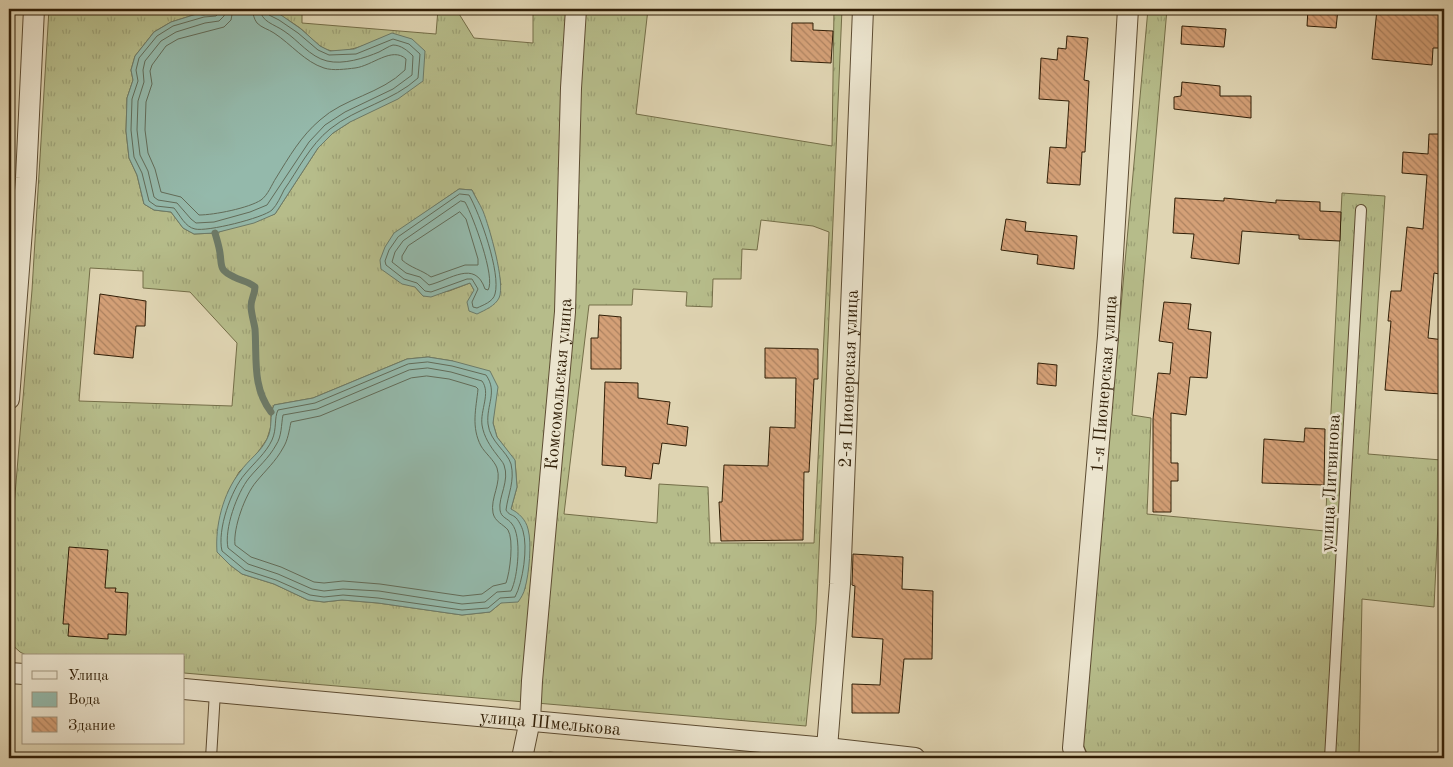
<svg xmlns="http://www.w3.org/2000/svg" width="1453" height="767" viewBox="0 0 1453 767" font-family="'Old Standard TT',serif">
	<defs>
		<pattern id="grass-tufts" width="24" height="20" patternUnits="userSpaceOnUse" patternTransform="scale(1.25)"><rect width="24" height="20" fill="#b6bc8a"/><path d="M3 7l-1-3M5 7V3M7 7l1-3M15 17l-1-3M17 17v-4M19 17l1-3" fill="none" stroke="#9da176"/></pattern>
		<pattern id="building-back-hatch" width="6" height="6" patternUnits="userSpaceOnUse" patternTransform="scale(1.25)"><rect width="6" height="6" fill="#d4a077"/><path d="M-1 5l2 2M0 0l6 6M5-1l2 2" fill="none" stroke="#ad8260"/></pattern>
	</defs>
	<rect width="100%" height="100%" fill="#e0d5b3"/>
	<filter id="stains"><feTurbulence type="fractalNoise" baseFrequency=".004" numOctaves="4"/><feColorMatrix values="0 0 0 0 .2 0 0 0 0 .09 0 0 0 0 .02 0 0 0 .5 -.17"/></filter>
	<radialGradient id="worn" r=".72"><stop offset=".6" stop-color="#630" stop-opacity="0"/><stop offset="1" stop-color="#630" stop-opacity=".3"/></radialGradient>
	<!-- grass -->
	<path fill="url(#grass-tufts)" stroke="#746e48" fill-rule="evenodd" d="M49 9H227L221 11 203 12 171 22 154 32 135 56 131 70 133 80 127 98 126 131 129 158 137 175 144 204 154 210 171 212 183 228 194 234 215 233 275 214 318 148 333 133 350 122 373 42C360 47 346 52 332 51 319 49 310 36 300 28 289 20 279 14 266 9H302V23L436 34 438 9H456L474 38 533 43V9H648L636 114 832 146 834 9H842L816 623 806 726 184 673V656H28L20 652 9 642V567L32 290ZM459 189 472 190C489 222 495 250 501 285L474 290 470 283 449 291 423 296 415 287 433 207ZM761 220 813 226 829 232 814 543H710L708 487 659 484 657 523 564 514 589 305H632L633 289 687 292 686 306 712 307 713 279H741L742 249 757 250ZM90 268 143 271V288L190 292 237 343 232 406 79 401ZM428 357 453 361 494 408 493 423 497 437 515 461 517 487 511 509 529 550 525 589 501 603 490 612 462 615 378 603 342 600 324 602 308 600 274 584 242 574 230 565 228 492 239 472 256 455 267 439 271 426V412L274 405 313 398 407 359Z
		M1148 9H1167L1132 415 1151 418 1147 514 1325 531 1342 193 1385 196 1368 454 1441 460 1434 607 1362 599 1359 758H1089L1083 744 1082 736Z
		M549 752 608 758H537Z"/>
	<!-- water -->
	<path fill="#94b9ab" stroke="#6c7b69" d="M227 9H266L281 15 301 29 320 46 330 51 354 49 392 33 412 39 425 51 423 81 398 99 350 122 333 133 318 148 275 214 254 223 215 233 194 234 183 228 171 212 154 210 144 204 137 175 129 158 126 131 127 98 133 80 131 70 135 56 154 32 171 22 203 12 221 11Z
		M459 189 472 190C475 197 480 204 483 211 489 226 506 284 499 298 495 306 485 310 477 314L469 311 467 302 474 290 470 283 431 297 423 296 415 287 402 284 381 269 380 260 385 247 394 233Z
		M428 357 453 361 490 371 498 387 493 423 497 437 515 460 517 487 511 509C519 513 526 520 528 529 532 543 529 574 525 588 524 593 521 598 518 602L501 603 490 612 462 615 378 603 342 600 324 602 308 600 274 584 242 574 230 565 217 552C215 526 223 493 240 472 248 460 261 452 267 439 273 428 269 416 274 405L313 398 407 359Z"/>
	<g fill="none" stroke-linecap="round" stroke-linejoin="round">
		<!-- shore -->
		<path stroke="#626c59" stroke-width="1" d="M219 9V13L216 16 204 17 173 26 157 36 139 58 136 70 138 81 132 99 131 130 134 157 142 173 149 201 156 206 174 208C180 215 185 227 195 229 207 232 263 218 272 210 277 205 281 196 284 190 298 170 310 145 330 129 356 108 393 101 418 78L420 54 409 44 393 39 356 54 329 55 318 50 298 33 279 20 269 15 266 9
			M226 9 224 16 219 21 205 23 176 32 161 41 145 61 143 70 144 82 138 101 137 130 140 155 148 171 154 197 158 200 177 203 191 219 196 223 214 222 250 212 267 205 309 142 325 125 345 112 393 89 412 75 413 56C408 51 401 45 393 45 389 46 383 50 379 52 365 58 343 65 327 61 310 57 298 40 284 31 274 24 261 22 260 9
			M233 9 231 20 224 27 178 39 166 46 152 65 150 71 152 84 146 102 145 130 148 153 155 169 161 192 181 197 199 215C214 215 249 208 261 200 268 195 272 184 276 178 289 157 301 136 320 120 344 98 381 94 405 70L406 59C392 46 372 66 355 68 346 69 333 71 324 68 305 62 291 44 274 33 268 29 262 28 257 23 254 19 253 14 252 9
			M460 194 469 195C480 214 501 273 495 294 493 302 483 305 477 308L473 307 472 302 478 289 472 279H467L431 292 425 291 417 283 404 279 386 265 385 261 389 250 398 237Z
			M461 201 465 202C473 216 496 278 488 290L485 289C475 259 450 280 429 285L420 277 406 273 392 262 395 252 403 241Z
			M460 212 466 219 478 259V265H465L431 277C422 270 411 268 402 260V256L408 246Z
			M428 362 452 366 486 375C498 392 486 405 488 424 490 442 507 451 511 464 515 481 508 494 506 510 509 515 511 514 515 517 518 519 522 527 523 531 528 547 523 582 515 597L500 598 488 608 462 610 378 598 343 595 324 597 310 595 276 580 245 570 222 551C217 530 231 490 245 474 254 463 266 453 272 440 277 429 274 418 278 410L315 403 408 364Z
			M428 368 451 372 482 381C491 393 480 410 482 425 484 437 490 446 497 455 499 458 503 462 504 465 510 481 498 497 500 510 501 518 508 518 512 524 522 536 518 577 511 591L497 592 485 602 462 604 379 591 343 589 324 591 312 589 278 574 248 564 228 548C224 529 237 493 249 478 258 467 269 458 276 445 282 436 281 425 283 415L317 409 409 370Z
			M427 376 449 379 476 387 478 389C476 409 471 427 481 446 485 453 494 460 497 468 502 483 490 498 493 513 495 522 503 524 508 530 514 540 510 572 506 583L493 586 482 594 463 596 380 584 343 581 324 583 314 582 281 567 251 557 235 545C233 528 245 495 256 482 265 471 276 461 283 448 288 440 289 431 291 422L320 416 411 378Z"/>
		<!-- stream -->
		<path stroke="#6c7b69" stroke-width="7" d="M203 9V12
			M215 233C217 240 219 246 220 253 222 267 219 270 234 277 241 281 248 281 255 287 255 294 251 299 251 306 251 313 254 322 255 329 257 358 252 387 271 412"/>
	</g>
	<!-- building -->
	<path fill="url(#building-back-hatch)" stroke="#311f07" d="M1308 9H1338L1336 28 1307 26Z
		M1377 9H1444V48H1433L1432 65 1372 59Z
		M792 23H813V30L833 31 831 63 791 61Z
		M1182 26 1226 29 1224 47 1181 44Z
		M1067 36 1088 38 1084 80 1089 81 1085 152H1082L1080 185 1047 183 1050 147 1066 148 1069 101 1039 99 1041 58 1057 60 1058 48 1066 49Z
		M1182 82 1220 86V96H1251V118L1174 109V97L1181 96Z
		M1429 134H1444V275L1434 273 1428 338 1444 340 1441 394 1385 390 1391 321H1388L1391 291H1401L1407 227 1423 229 1427 175 1402 173 1403 152 1428 154Z
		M1175 198 1224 201V198L1276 203V200L1320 202V211L1341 212 1340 241 1299 239V235L1242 231 1239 264 1191 258 1194 234 1173 233Z
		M1006 219 1026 222 1025 231 1077 236 1074 269 1037 264 1038 255 1001 250Z
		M100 294 146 301 145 326H136L133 358 94 354Z
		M1164 302 1191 304 1188 329 1211 332 1207 378 1190 377 1186 415 1171 413V463H1178V481H1171V512H1153V419L1158 373 1170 374 1173 343 1159 341Z
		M599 315 621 317V369H591V338H598Z
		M765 348 818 349V379H814L809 472H804L803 540 721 541 719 502H722L724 465 768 466 770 427 795 428 796 378H765Z
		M1038 363 1057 365 1056 386 1037 384Z
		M605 382 638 383V398L670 402 667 424 688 427 686 446 662 443 659 464 653 463 651 479 625 476 626 467 602 465Z
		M1305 428 1325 429 1324 485 1262 483 1264 439 1304 442Z
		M69 547 108 550 105 588H116L115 592 128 593 126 635 108 634V639L68 636 69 624H63Z
		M853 554 903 557 902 589 933 591 932 659H904L899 713H852V684L880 685 883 639 852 637 855 586 852 585Z"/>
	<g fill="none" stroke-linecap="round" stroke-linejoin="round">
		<!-- service casing -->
		<g stroke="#5d4c32" stroke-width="12">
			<path id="service" d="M211 758 215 692
				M1330 758 1361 210"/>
		</g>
		<!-- minor casing -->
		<g stroke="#5d4c32" stroke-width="22">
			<g id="minor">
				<path d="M9 399 26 178 34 9"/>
				<path d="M9 673 24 674"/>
				<path id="s1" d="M184 689 827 748 915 758"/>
				<path id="s2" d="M827 748 840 584 863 9"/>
				<path id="s3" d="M522 758 530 720 532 681 565 312 571 88 576 9"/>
				<path id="s4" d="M1077 758 1073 748 1108 336 1128 9"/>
			</g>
		</g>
		<!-- service -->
		<use href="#service" stroke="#ebe4ce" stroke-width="10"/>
		<!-- minor -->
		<use href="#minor" stroke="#ebe4ce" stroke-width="20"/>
	</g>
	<g text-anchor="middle" stroke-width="5" stroke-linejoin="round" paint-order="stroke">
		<!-- street labels -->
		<g font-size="18" fill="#311f07" stroke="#ebe4ce">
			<text dy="6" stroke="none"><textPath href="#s2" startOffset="370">2-я Пионерская улица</textPath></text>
			<text dy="6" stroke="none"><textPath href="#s3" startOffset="376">Комсомольская улица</textPath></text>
			<text dy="6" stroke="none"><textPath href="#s4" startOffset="376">1-я Пионерская улица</textPath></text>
			<text transform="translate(1330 483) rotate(-87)" y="6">улица Литвинова</text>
			<text dy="6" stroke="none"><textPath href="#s1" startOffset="368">улица Шмелькова</textPath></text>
		</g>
	</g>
	<!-- margin -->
	<rect width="1453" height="767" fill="none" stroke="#e0d5b3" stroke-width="30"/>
	<rect x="10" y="10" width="1433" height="747" fill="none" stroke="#311f07" stroke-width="2.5"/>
	<rect x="15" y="15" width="1423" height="737" fill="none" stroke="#311f07"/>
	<!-- legend -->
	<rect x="22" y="654" width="162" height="90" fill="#ebe4ce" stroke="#a1957e"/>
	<rect x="32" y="671" width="25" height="8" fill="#ebe4ce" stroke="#a1957e"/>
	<text x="68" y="680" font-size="15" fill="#311f07">Улица</text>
	<rect x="32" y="692" width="25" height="15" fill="#94b9ab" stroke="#a1957e"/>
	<text x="68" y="704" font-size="15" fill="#311f07">Вода</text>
	<rect x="32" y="717" width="25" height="15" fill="url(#building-back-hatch)" stroke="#a1957e"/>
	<text x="68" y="730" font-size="15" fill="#311f07">Здание</text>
	<rect width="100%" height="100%" filter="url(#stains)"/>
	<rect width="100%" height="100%" fill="url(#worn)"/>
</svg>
